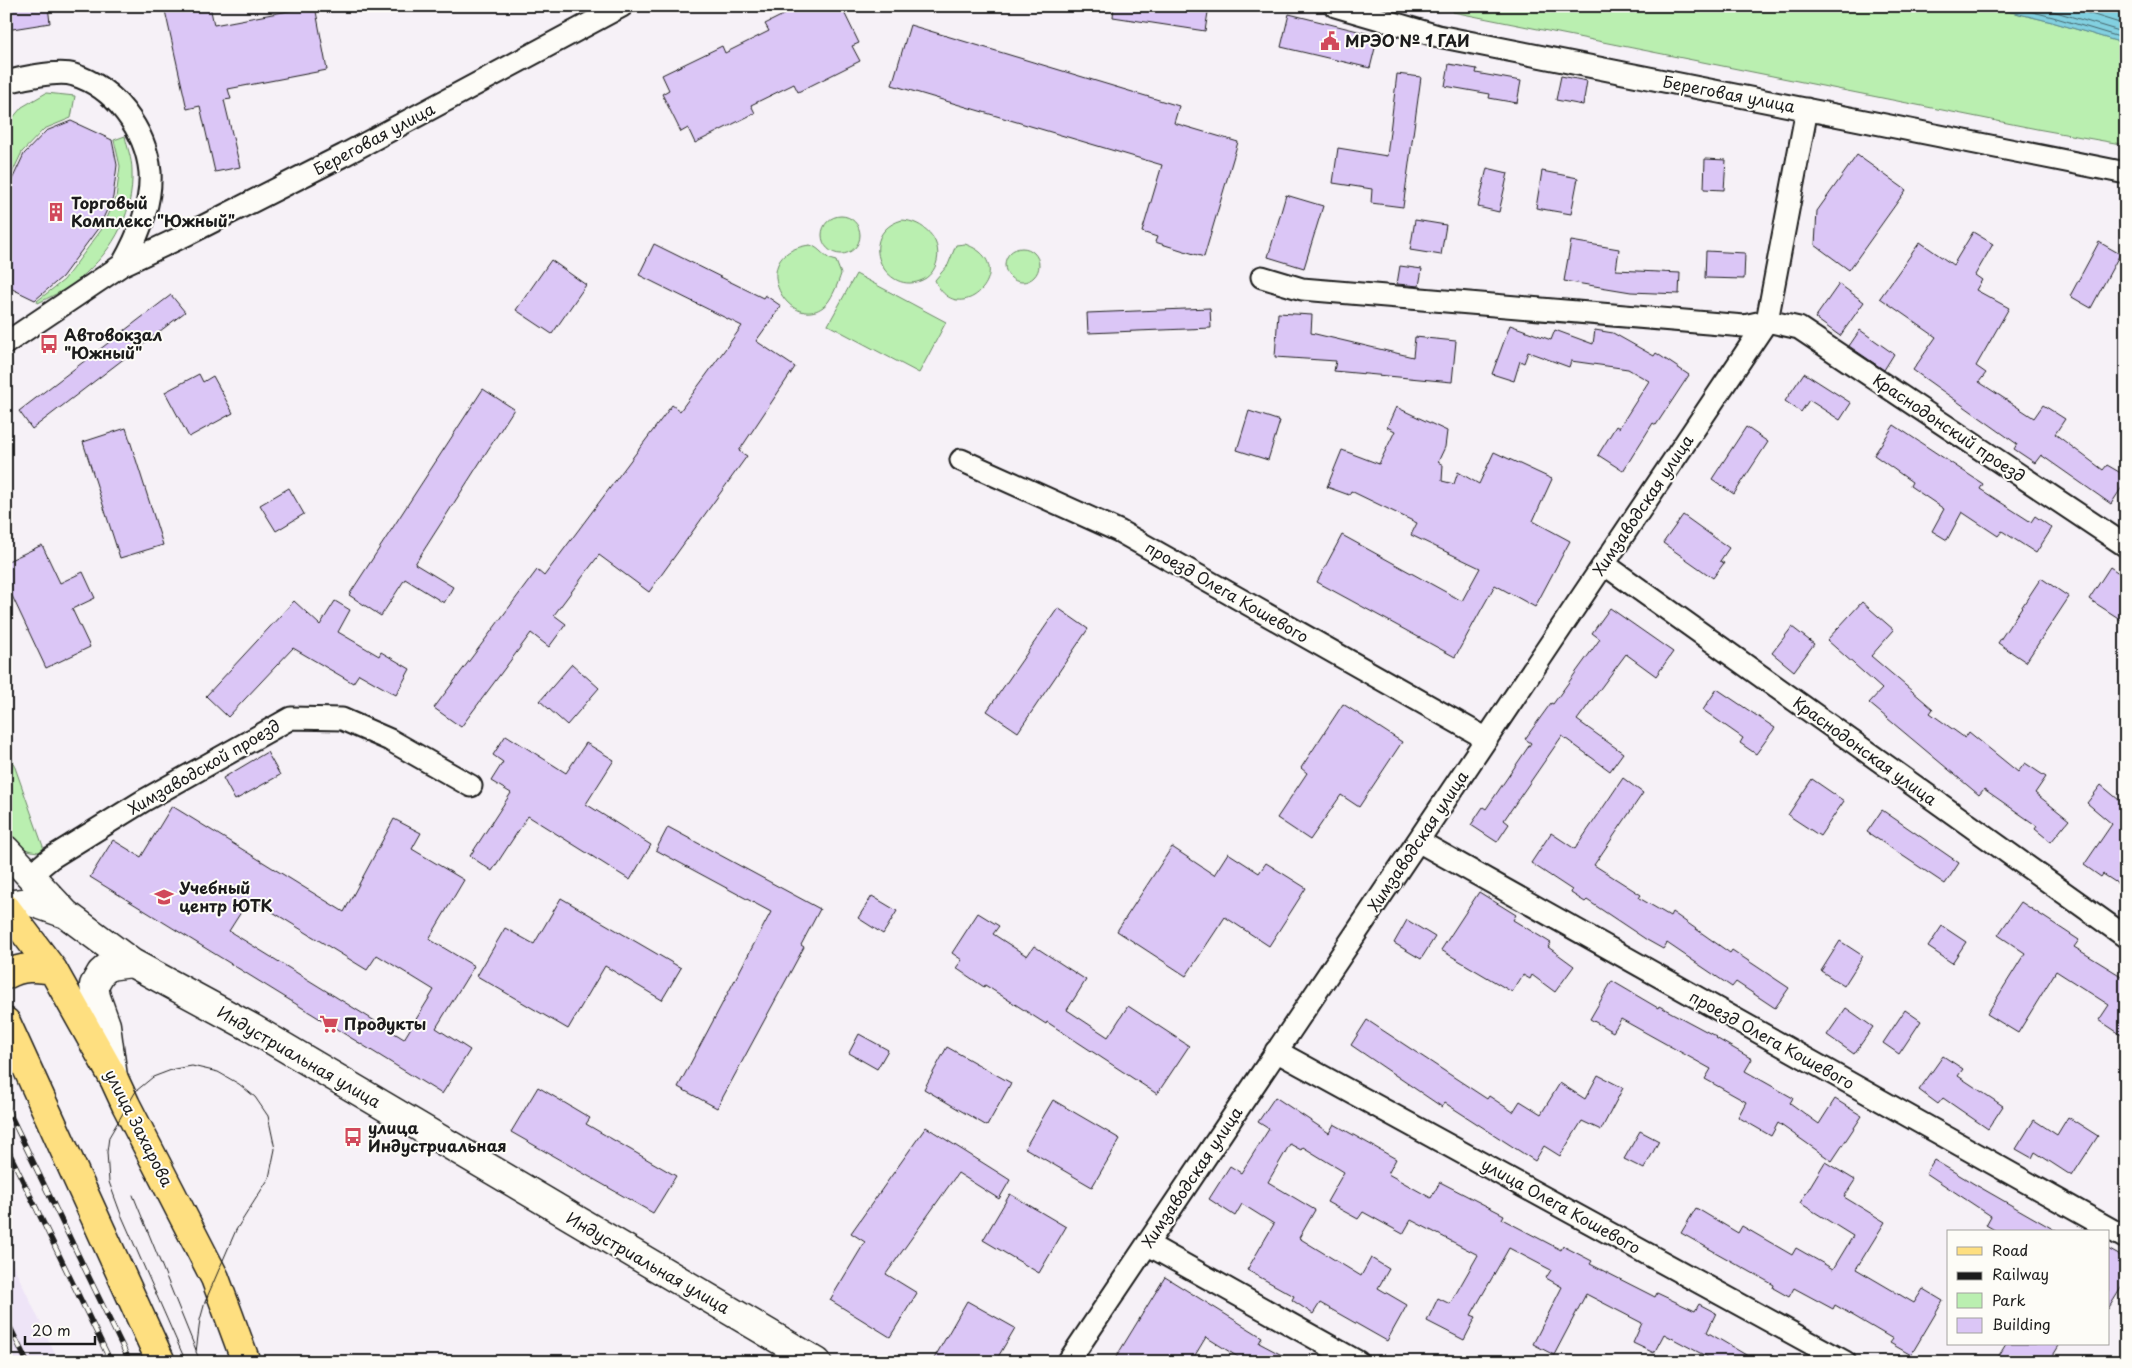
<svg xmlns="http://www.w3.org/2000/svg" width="2132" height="1368" viewBox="0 0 2132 1368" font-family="'Playpen Sans',sans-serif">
	<rect width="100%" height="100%" fill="#f6f1f7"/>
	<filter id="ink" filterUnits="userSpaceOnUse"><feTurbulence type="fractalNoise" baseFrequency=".02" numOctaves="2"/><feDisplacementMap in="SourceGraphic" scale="10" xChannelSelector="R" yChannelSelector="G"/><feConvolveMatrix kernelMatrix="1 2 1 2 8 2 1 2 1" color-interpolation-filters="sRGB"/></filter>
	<g filter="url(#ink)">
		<!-- built -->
		<path fill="#eee4f7" d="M6 1250 59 1362H6Z"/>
		<!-- green -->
		<path fill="#baefb0" stroke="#6b8666" d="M1454 6H1987L2052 22 2126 44V145L2037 129 1453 12Z
			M46 93 75 96 71 118 44 129 22 152 6 186V126L22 107Z
			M125 136C127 147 132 159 132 170 134 219 110 255 72 285 62 292 49 297 38 303L37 301 64 280 102 229 116 198 120 166 114 140Z
			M822 235a19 19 0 1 1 38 0a19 19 0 1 1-38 0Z
			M902 220C923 221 942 239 937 261 935 270 929 278 920 281 883 295 856 233 902 220Z
			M965 244C1025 265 958 334 935 280L948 265 956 245Z
			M810 245C821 248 824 259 836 261L841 274C838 283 831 302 823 307 788 333 744 253 810 245Z
			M1005 265a17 17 0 1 1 34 0a17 17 0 1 1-34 0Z
			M856 274 946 322 919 373 828 325Z
			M6 742 45 852C5 854 6 819 6 789 6 773 6 758 6 742Z"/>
		<!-- water -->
		<path fill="#82d0e0" stroke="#598892" d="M1987 6H2126V44L2052 22Z"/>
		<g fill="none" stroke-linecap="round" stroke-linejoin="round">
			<!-- shore -->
			<path stroke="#45646a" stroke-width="1" d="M2009 6 2053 17 2126 39
				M2036 6 2126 33
				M2065 6 2126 25"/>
		</g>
		<!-- building -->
		<path fill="#dbc6f6" stroke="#1c1c1c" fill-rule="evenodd" d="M6 6H48L50 23 6 30Z
			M164 6H210L214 25 315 6 327 70 228 89 231 99 224 100 240 167 215 172 200 106 187 109Z
			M801 6H841L859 43 852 46 860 61 798 92 794 84 751 105 755 113 695 143 688 128 681 132 662 94 669 90 662 75 722 46 725 53 769 31 765 24Z
			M1114 6H1209L1205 31 1113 17Z
			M1289 14 1378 36 1370 68 1281 47Z
			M910 25 1179 106 1174 123 1238 142 1204 257 1155 242 1157 237 1142 232 1162 165 892 85Z
			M1449 64 1477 69 1476 73 1521 81 1517 103 1489 98 1490 94 1445 86Z
			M1397 74 1421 77 1403 207 1371 203 1372 189 1333 183 1338 148 1387 156Z
			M1561 76 1587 81 1583 105 1556 100Z
			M71 121 112 140 117 165 113 197 99 227 62 277 35 300 6 286V196L10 184 24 154 46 131Z
			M1857 155 1906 190 1849 270 1815 245 1817 211Z
			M1705 159 1726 160 1724 190 1704 189Z
			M1487 168 1508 173 1499 212 1478 207Z
			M1542 171 1578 178 1571 214 1536 208Z
			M1286 195 1323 206 1304 268 1268 257Z
			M1415 220 1446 225 1441 255 1410 250Z
			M1973 232 1993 244 1975 275 1982 280 1976 290 2009 308 1976 366 1986 373 1979 382 2034 418 2043 405 2065 419 2055 434 2103 470 2107 465 2126 476V481L2111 504 2041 455 2035 463 2014 449 2017 444 1913 370 1936 337 1880 298 1920 242 1953 265Z
			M1571 241 1619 249 1616 270 1680 273 1679 294 1631 292 1564 281Z
			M2099 242 2120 254 2091 308 2070 296Z
			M654 244 763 298 765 295 781 306 756 341 795 367 739 451 747 456 649 592 599 555 554 615 566 624 549 647 531 633 461 727 434 708 537 570 544 576 672 405 680 411 742 326 639 275Z
			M1706 251 1745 253 1744 279 1705 278Z
			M551 260 586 285 552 334 516 310Z
			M1400 266 1422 269 1419 286 1397 284Z
			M1839 284 1864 302 1840 336 1815 318Z
			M171 295 185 312 32 429 19 411Z
			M1210 308 1211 328 1088 333 1087 313Z
			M1278 313 1312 315 1311 333 1413 357 1415 337 1456 341 1452 382 1334 371 1336 361 1275 357Z
			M1510 325 1551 340 1555 330 1593 344 1595 330 1613 333 1654 356 1656 353 1689 375 1656 425 1653 423 1623 471 1598 455 1616 426 1619 428 1649 381 1628 369 1571 361 1569 367 1528 352 1524 363 1520 361 1514 381 1492 374Z
			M1860 330 1894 354 1884 370 1849 346Z
			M1804 373 1851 403 1840 420 1809 400 1801 412 1785 401Z
			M199 374 203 382 213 376 233 413 189 437 165 392Z
			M483 389 514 409 415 564 453 587 444 603 405 579 381 616 349 595Z
			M1396 407 1447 431 1445 447 1438 462 1443 465 1442 481 1454 484 1458 472 1479 484 1494 452 1552 479 1533 521 1570 541 1535 607 1495 585 1455 657 1317 582 1342 535 1462 601 1480 568 1411 535 1417 523 1351 491 1349 495 1327 487 1342 450 1379 464 1395 431 1387 427Z
			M1249 411 1280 421 1268 460 1237 450Z
			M1894 425 1983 484 1980 489 2031 522 2035 516 2052 528 2036 553 2002 531 1998 536 1962 512 1947 540 1932 531 1944 509 1910 486 1912 482 1874 455Z
			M1746 427 1768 442 1734 494 1712 479Z
			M126 428 163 545 120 558 83 442Z
			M289 488 304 514 276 531 260 505Z
			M1683 515 1729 548 1720 561 1724 563 1713 578 1663 543Z
			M42 545 60 583 83 572 95 598 72 609 90 647 46 668 6 583V562Z
			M2110 567 2126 578V623L2089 599Z
			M2041 578 2069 597 2026 662 1998 643Z
			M294 601 320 625 335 601 350 610 338 632 379 656 381 652 410 669 396 695 359 674 353 683 293 648 228 717 206 696Z
			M1862 602 1894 630 1871 656 1933 709 1930 713 1965 738 1969 732 2018 772 2025 763 2046 777 2035 793 2069 820 2051 842 2035 829 2037 826 1984 789 1979 795 1869 703 1882 689 1827 640Z
			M1058 608 1088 629 1018 732 987 711Z
			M1610 608 1673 652 1656 676 1626 654 1577 720 1623 753 1610 771 1562 736 1504 820 1509 824 1497 842 1471 825 1483 807 1486 809 1531 743 1525 739 1551 703 1553 704 1600 639 1592 633Z
			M1792 627 1814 644 1794 671 1772 653Z
			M572 664 599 688 567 725 540 701Z
			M1717 689 1775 728 1756 754 1740 743 1743 738 1703 710Z
			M1343 704 1402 742 1359 807 1341 795 1310 840 1277 818 1307 773 1301 768Z
			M506 735 566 773 586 743 614 760 586 804 651 845 630 880 528 816 492 871 470 856 511 793 491 781 503 762 493 755Z
			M267 752 280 775 235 800 223 778Z
			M1623 778 1643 793 1594 865 1641 895 1639 898 1670 916 1672 912 1730 953 1732 950 1789 988 1775 1008 1736 982 1732 987 1667 943 1663 949 1647 940 1587 900 1585 902 1571 893 1572 890 1531 863 1551 833 1575 849Z
			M1812 779 1844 801 1820 836 1788 815Z
			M2101 785 2125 805 2126 803V889L2103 874 2101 877 2084 865 2112 824 2087 803Z
			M172 806 344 912 394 819 421 833 412 849 464 880 429 939 474 966 436 1028 470 1050 442 1094 90 877 113 840 141 857ZM250 898 367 970 377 955 434 990 404 1039 229 931Z
			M1882 810 1959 863 1945 884 1867 832Z
			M668 827 820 909 801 945 804 947 717 1108 678 1087 771 912 656 850Z
			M1172 847 1214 875 1228 853 1259 873 1266 863 1306 888 1269 946 1225 917 1186 976 1117 931Z
			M1479 892 1516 915 1513 920 1551 943 1548 947 1574 966 1555 992 1532 975 1530 979 1523 975 1512 992 1441 950Z
			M872 896 897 911 883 934 858 918Z
			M561 898 681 968 662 1000 605 966 568 1029 477 976 505 928 534 944Z
			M2021 902 2079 940 2074 947 2126 979V1038L2099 1020 2109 1005 2056 971 2018 1033 1987 1014 2025 953 1998 935Z
			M978 913 999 926 993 934 1027 956 1034 946 1086 980 1067 1010 1108 1037 1128 1006 1189 1046 1157 1094 1047 1022 1046 1024 985 985 984 987 956 968 962 960 952 953Z
			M1407 920 1435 937 1421 959 1394 943Z
			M1942 926 1966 942 1952 963 1928 947Z
			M1840 941 1863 956 1844 986 1821 971Z
			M1612 981 1658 1008 1659 1006 1717 1037 1716 1038 1752 1059 1745 1071 1793 1098 1790 1103 1819 1124 1835 1099 1862 1116 1832 1161 1778 1123 1771 1136 1738 1117 1746 1102 1705 1079 1711 1069 1621 1019 1613 1032 1590 1019Z
			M1846 1008 1873 1027 1854 1054 1827 1035Z
			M1905 1010 1921 1021 1899 1054 1883 1043Z
			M1367 1020 1487 1099 1489 1096 1513 1112 1520 1101 1541 1114 1560 1083 1585 1099 1598 1075 1623 1088 1601 1130 1582 1121 1560 1156 1544 1146 1535 1161 1445 1103 1442 1107 1351 1045Z
			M859 1034 888 1050 877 1069 849 1053Z
			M947 1047 1011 1083 987 1126 924 1089Z
			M1943 1056 1963 1069 1958 1076 2003 1106 1988 1129 1943 1098 1938 1104 1919 1090Z
			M538 1087 590 1118 586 1124 676 1176 653 1213 511 1132Z
			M1275 1097 1329 1133 1334 1124 1396 1159 1388 1174 1431 1198 1440 1182 1504 1215 1502 1219 1561 1250 1563 1246 1592 1261 1590 1264 1655 1297 1657 1293 1695 1311 1699 1304 1716 1313 1707 1332 1758 1362H1717L1664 1334 1654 1353 1633 1343 1642 1323 1586 1294 1554 1355 1533 1344 1562 1287 1546 1278 1551 1270 1509 1248 1471 1315 1476 1317 1464 1340 1427 1321 1438 1298 1450 1304 1478 1255 1411 1220 1403 1234 1363 1212 1358 1219 1327 1202 1344 1172 1303 1147 1301 1150 1290 1144 1268 1182 1315 1210 1299 1238 1361 1276 1371 1258 1389 1269 1378 1288 1407 1305 1387 1341 1320 1303 1313 1314 1292 1300 1294 1296 1247 1270 1274 1224 1242 1204 1235 1216 1209 1199 1230 1166 1241 1173 1269 1129 1258 1122Z
			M1053 1100 1120 1139 1092 1187 1025 1148Z
			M2068 1117 2098 1136 2072 1176 2035 1152 2032 1158 2016 1149 2034 1120 2057 1135Z
			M926 1127 1010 1180 999 1199 958 1173 886 1274 917 1293 890 1337 830 1300 865 1242 851 1233Z
			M1640 1131 1659 1141 1644 1169 1624 1159Z
			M1934 1160 1976 1185 2058 1232H1998L1986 1225 1991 1216 1926 1173Z
			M1825 1162 1855 1180 1844 1197 1885 1222 1856 1269 1914 1303 1923 1289 1943 1301 1911 1355 1890 1343 1893 1339 1835 1305 1833 1309 1794 1288 1789 1297 1773 1288 1774 1285 1681 1233 1696 1208 1738 1233 1742 1226 1792 1255 1796 1248 1833 1269 1853 1236 1800 1203Z
			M1010 1194 1066 1227 1039 1273 983 1240Z
			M2108 1249 2126 1259V1280L2108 1309Z
			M1165 1277 1262 1337 1259 1343 1295 1362H1246L1206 1337 1191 1362H1113Z
			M967 1301 1015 1328 995 1362H932Z
			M2006 1344H2060L2049 1362H1995Z"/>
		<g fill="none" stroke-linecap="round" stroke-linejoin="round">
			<!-- minor casing -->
			<g stroke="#1c1c1c" stroke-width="25">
				<path id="minor" d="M1335 6 1438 36 2126 173
					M6 82C22 78 59 70 74 75 114 87 146 130 150 172 152 205 138 237 122 265
					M1262 277 1302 289 1744 326 1767 321 1799 328 2126 546
					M6 343 122 265 188 234 344 155 622 6
					M961 460 1119 531 1487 739
					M1604 564 2126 937
					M1418 841 2126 1238
					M29 876 51 858 143 801 291 718 342 719 390 740 471 786
					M1276 1051 1845 1362
					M1147 1244 1358 1362
					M1068 1362 1767 321 1807 109"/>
			</g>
			<!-- secondary casing -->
			<g stroke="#1c1c1c" stroke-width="31">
				<path id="secondary" d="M6 850 66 914 132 963 252 1028 817 1362
					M6 905 32 902 63 913
					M113 1077 106 1025 96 997 94 985 101 973 109 966 132 963"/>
			</g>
			<!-- primary casing -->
			<g stroke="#1c1c1c" stroke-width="31">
				<path id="primary" d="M6 908 53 970 114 1079 126 1105 215 1278 246 1362
					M6 975C22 966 35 967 53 970
					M6 1022 161 1362"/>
			</g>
			<!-- minor -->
			<use href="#minor" stroke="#fdfcf7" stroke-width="21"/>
			<!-- secondary -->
			<use href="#secondary" stroke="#fdfcf7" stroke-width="28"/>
			<!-- primary -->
			<use href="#primary" stroke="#fedf80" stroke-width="28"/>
			<!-- tram -->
			<path stroke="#1c1c1c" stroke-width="1" d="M133 1195 196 1350
				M186 1362 120 1212 109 1182 107 1152 109 1137 136 1091 153 1077 174 1069 192 1066 218 1072 239 1084 255 1097 268 1116 275 1149 269 1178 236 1230 205 1302 200 1320 196 1352 201 1362"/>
			<!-- rail casing -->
			<g stroke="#1c1c1c" stroke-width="5.5">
				<path id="rail" d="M6 1106 130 1362
					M6 1146 111 1362
					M6 1319 27 1362"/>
			</g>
			<!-- rail -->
			<use href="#rail" stroke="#fdfcf7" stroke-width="4" stroke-dasharray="11" stroke-linecap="butt"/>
		</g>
	</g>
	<!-- icons -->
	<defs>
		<g id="civic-bare" transform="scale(1.5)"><path d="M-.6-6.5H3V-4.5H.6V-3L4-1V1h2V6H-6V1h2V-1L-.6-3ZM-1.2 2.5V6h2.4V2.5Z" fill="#d1495b" stroke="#fdfcf7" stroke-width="2.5" paint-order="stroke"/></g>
		<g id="building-bare" transform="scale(1.5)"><path d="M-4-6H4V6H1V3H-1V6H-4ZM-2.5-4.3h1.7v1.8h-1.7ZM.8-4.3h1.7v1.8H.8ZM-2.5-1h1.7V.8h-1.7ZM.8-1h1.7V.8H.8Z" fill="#d1495b" stroke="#fdfcf7" stroke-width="2.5" paint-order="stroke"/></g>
		<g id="bus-bare" transform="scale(1.5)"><path d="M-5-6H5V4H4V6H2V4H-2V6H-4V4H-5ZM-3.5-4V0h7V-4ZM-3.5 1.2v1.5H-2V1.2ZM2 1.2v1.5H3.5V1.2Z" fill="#d1495b" stroke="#fdfcf7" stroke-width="2.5" paint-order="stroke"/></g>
		<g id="university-bare" transform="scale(1.5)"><path d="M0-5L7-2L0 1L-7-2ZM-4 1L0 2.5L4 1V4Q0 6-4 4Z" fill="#d1495b" stroke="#fdfcf7" stroke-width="2.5" paint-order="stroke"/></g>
		<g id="supermarket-bare" transform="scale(1.5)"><path d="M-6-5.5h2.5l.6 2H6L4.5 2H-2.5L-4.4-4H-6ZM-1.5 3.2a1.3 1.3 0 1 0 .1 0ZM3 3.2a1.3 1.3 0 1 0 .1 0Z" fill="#d1495b" stroke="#fdfcf7" stroke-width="2.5" paint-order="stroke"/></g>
	</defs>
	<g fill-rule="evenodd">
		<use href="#civic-bare" x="1330" y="41"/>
		<use href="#building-bare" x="56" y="212"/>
		<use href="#bus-bare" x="49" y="344"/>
		<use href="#university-bare" x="164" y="897"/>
		<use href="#supermarket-bare" x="329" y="1024"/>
		<use href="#bus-bare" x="353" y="1137"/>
	</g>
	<g text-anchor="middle" stroke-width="4" stroke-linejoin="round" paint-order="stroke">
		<!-- poi labels -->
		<g font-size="16" font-weight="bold" fill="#1c1c1c" stroke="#fdfcf7" text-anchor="start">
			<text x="1345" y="47">МРЭО № 1 ГАИ</text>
			<text x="71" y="209">Торговый<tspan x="71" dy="18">Комплекс "Южный"</tspan></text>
			<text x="64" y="341">Автовокзал<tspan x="64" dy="18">"Южный"</tspan></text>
			<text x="179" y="894">Учебный<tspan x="179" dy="18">центр ЮТК</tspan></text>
			<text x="344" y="1030">Продукты</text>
			<text x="368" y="1134">улица<tspan x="368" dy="18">Индустриальная</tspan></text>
		</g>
		<!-- street labels -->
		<g font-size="16" fill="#1c1c1c" stroke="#fdfcf7">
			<text transform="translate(1729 94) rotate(11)" y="6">Береговая улица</text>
			<text transform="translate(374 139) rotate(-28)" y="6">Береговая улица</text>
			<text transform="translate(1949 428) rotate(34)" y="6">Краснодонский проезд</text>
			<text transform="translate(1643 505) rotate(-56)" y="6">Химзаводская улица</text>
			<text transform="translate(1227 592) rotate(30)" y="6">проезд Олега Кошевого</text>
			<text transform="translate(1865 751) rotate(36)" y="6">Краснодонская улица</text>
			<text transform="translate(204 767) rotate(-30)" y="6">Химзаводской проезд</text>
			<text transform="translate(1418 841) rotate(-56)" y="6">Химзаводская улица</text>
			<text transform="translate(1772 1040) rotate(29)" y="6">проезд Олега Кошевого</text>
			<text transform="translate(299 1057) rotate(30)" y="6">Индустриальная улица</text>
			<text transform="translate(139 1128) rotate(63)" y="6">улица Захарова</text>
			<text transform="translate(1192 1177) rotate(-56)" y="6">Химзаводская улица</text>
			<text transform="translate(1561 1206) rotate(29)" y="6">улица Олега Кошевого</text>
			<text transform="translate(648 1263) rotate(30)" y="6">Индустриальная улица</text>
		</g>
	</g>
	<!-- margin -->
	<rect width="2132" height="1368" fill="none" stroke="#fdfcf7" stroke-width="25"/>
	<rect x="12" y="12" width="2107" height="1343" fill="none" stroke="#1c1c1c" stroke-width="2" filter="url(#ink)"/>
	<!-- legend -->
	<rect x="1947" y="1230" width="162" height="115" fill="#fdfcf7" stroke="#a3a29f"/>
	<rect x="1957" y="1247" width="25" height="8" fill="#fedf80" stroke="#a3a29f"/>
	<text x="1992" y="1256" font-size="15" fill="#1c1c1c">Road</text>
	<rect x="1957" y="1272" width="25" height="8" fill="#1c1c1c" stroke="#a3a29f"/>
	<text x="1992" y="1280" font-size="15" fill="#1c1c1c">Railway</text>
	<rect x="1957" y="1293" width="25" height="15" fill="#baefb0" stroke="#a3a29f"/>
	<text x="1992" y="1306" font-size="15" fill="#1c1c1c">Park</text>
	<rect x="1957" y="1318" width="25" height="15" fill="#dbc6f6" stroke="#a3a29f"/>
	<text x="1992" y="1330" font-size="15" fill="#1c1c1c">Building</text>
	<!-- scale -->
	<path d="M25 1336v8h70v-8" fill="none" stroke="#1c1c1c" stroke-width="2.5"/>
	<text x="32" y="1336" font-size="15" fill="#1c1c1c" stroke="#fdfcf7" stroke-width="4" paint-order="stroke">20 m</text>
</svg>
